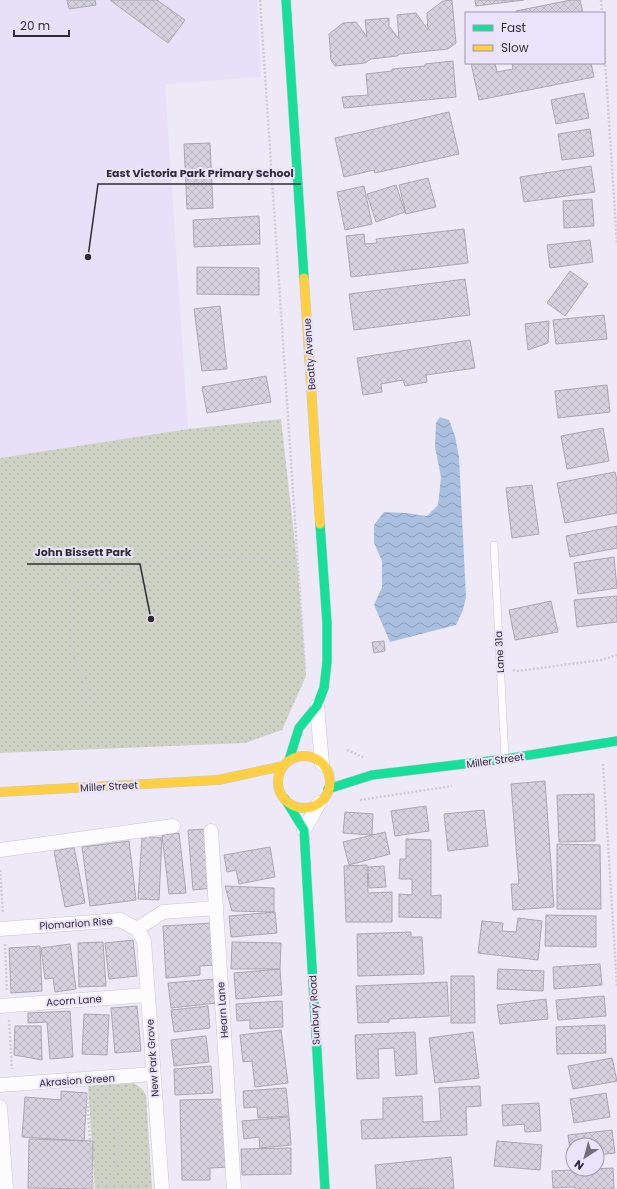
<svg xmlns="http://www.w3.org/2000/svg" width="617" height="1189" viewBox="0 0 617 1189" font-family="Poppins,sans-serif">
	<defs>
		<pattern id="park-dots" width="8" height="8" patternUnits="userSpaceOnUse"><rect width="8" height="8" fill="#ced2c5"/><path d="M2 2h.1M6 6h.1" fill="none" stroke="#b1b4aa" stroke-width="1.8" stroke-linecap="round"/></pattern>
		<pattern id="water-waves" width="16" height="10" patternUnits="userSpaceOnUse"><rect width="16" height="10" fill="#a9c0e0"/><path d="M0 5q4-4 8 0t8 0" fill="none" stroke="#8a9cb6"/></pattern>
		<pattern id="building-cross-hatch" width="8" height="8" patternUnits="userSpaceOnUse"><rect width="8" height="8" fill="#d5d1df"/><path d="M0 0l8 8M0 8l8-8" fill="none" stroke="#b7b4c0"/></pattern>
	</defs>
	<rect width="100%" height="100%" fill="#ede9f6"/>
	<!-- built -->
	<path fill="#e8e0f8" d="M0 0H257L261 77 165 84 188 429 0 458Z"/>
	<!-- park -->
	<path fill="url(#park-dots)" d="M281 419 297 562 306 676 282 730 245 743 0 753V458L188 429Z
		M134 1083 142 1089 146 1095 152 1189H95L88 1086Z"/>
	<!-- water -->
	<path fill="url(#water-waves)" d="M440 417 449 420 455 436 459 457 466 597 463 610 456 625 390 642 374 605 382 587V561L374 543V525L384 512 406 513 427 516 438 505 441 477 435 447 436 423Z"/>
	<!-- building -->
	<path fill="url(#building-cross-hatch)" stroke="#aaa7b1" d="M67 0H95L96 5 69 9Z
		M110 0H157L185 20 168 43Z
		M452 0 456 43 448 49 400 54 397 56 371 59 365 63 335 66 331 60 329 34 343 23 356 22 367 37 365 20 389 18V26L399 39 397 15 416 13 428 30 427 13 443 1Z
		M475 0H524L476 6Z
		M571 0H580L583 13H517L516 11Z
		M453 61 456 97 344 108 342 97 368 95 366 74 392 71V69L425 66V64Z
		M471 63H495L497 72 513 69 512 63H591L594 77 479 100Z
		M584 93 589 118 556 124 551 100Z
		M449 112 459 154 375 173 374 170 344 177 335 138Z
		M590 129 594 156 562 160 558 134Z
		M210 143 213 208 187 209 184 144Z
		M591 166 595 192 524 202 520 177Z
		M428 178 436 207 406 214 399 185Z
		M396 185 405 212 376 222 367 194Z
		M364 186 372 224 345 230 337 192Z
		M592 199 594 226 564 228 563 201Z
		M259 216 260 244 194 247 193 220Z
		M464 229 468 263 351 277 346 236 364 234 365 244 377 243 376 239Z
		M590 240 593 262 550 268 547 245Z
		M197 267 259 268V295L197 294Z
		M570 271 588 284 565 316 547 303Z
		M465 279 470 315 354 330 349 294Z
		M220 306 227 369 202 371 194 309Z
		M604 315 607 339 556 344 553 320Z
		M549 321 548 343 528 350 525 324Z
		M470 340 475 368 426 375 427 382 405 386 403 380 381 384 382 392 363 395 357 358Z
		M266 376 271 402 207 413 202 387Z
		M607 385 610 412 558 418 555 391Z
		M603 428 609 461 567 469 561 436Z
		M615 472 617 480V513L565 523 557 483Z
		M532 485 539 534 512 538 506 488Z
		M617 526V548L570 557 566 536Z
		M614 557 617 588 578 594 574 563Z
		M617 596V622L577 627 574 600Z
		M551 601 558 632 515 640 509 610Z
		M384 641 385 651 374 653 372 642Z
		M545 781 554 907 513 910 511 884H519L511 784Z
		M594 794 595 841 559 842 557 795Z
		M426 806 429 831 395 836 391 811Z
		M484 810 488 846 448 851 444 814Z
		M345 812 373 814 372 835 343 833Z
		M207 829 212 888 193 890 188 830Z
		M385 832 390 854 349 865 343 842Z
		M179 833 186 893 169 894 162 835Z
		M142 836 162 838 159 900 138 899Z
		M406 839 431 840V896L441 895V918L399 917V894L412 895V879H399L400 859H406Z
		M129 841 136 900 90 906 82 847Z
		M557 844 600 845 601 909H557Z
		M74 847 85 903 65 907 54 851Z
		M270 847 275 877 239 884 236 870 227 872 224 855Z
		M367 865 368 893 392 892V922H346L344 866Z
		M384 866 386 887 369 888 368 867Z
		M225 886 274 888V912L232 911Z
		M275 912 277 933 231 937 229 916Z
		M546 915 596 916V947L545 946Z
		M518 918 542 921 538 960 478 953 482 921 503 923 502 931 516 932Z
		M213 923 216 965 200 966V975L166 978 163 926Z
		M411 932V937H422L424 974 358 976 357 934Z
		M133 940 137 976 109 979 105 943Z
		M103 942 106 986 79 987 78 943Z
		M232 942 281 943 280 969H231Z
		M70 944 76 989 55 992 53 978 45 979 41 948Z
		M40 946 42 991 11 993 9 948Z
		M600 964 602 985 554 989 553 967Z
		M280 969 282 995 236 999 234 973Z
		M498 969 544 971 543 991 497 989Z
		M451 976H474L475 1023H451Z
		M215 979 217 1003 171 1008 168 983Z
		M447 982 449 1016 389 1019V1022L358 1023 356 986Z
		M604 996 606 1016 558 1020 556 1000Z
		M546 999 548 1019 500 1024 497 1005Z
		M282 1001 283 1027 250 1029V1020L237 1021 236 1004Z
		M137 1006 141 1051 115 1053 111 1008Z
		M208 1006 210 1028 174 1032 171 1010Z
		M70 1011 73 1057 50 1059 47 1022 28 1023V1013Z
		M84 1014 109 1015 107 1055 82 1054Z
		M605 1025 606 1053 557 1054 556 1027Z
		M15 1026H41L42 1060 14 1055Z
		M281 1030 288 1083 255 1087 252 1061 243 1062 240 1035Z
		M415 1032 417 1074 396 1076 394 1048 378 1049 379 1078 357 1079 355 1035Z
		M473 1032 479 1078 435 1083 429 1038Z
		M206 1036 209 1062 174 1066 171 1040Z
		M612 1058 617 1081 573 1089 568 1066Z
		M211 1066 213 1093 175 1095 174 1069Z
		M480 1086 481 1106 466 1107 467 1135 362 1139 361 1120 383 1119V1098L422 1096 423 1122 441 1121 439 1088Z
		M286 1088 289 1116 258 1118 257 1107 244 1108 243 1091Z
		M61 1091 87 1093 84 1141 22 1137 25 1097 61 1100Z
		M606 1093 610 1117 574 1123 570 1099Z
		M224 1099 229 1167 210 1168V1180H182L180 1100Z
		M539 1103 541 1131 525 1132 524 1124 503 1126 502 1105Z
		M289 1117 291 1145 260 1148 259 1137 244 1139 242 1121Z
		M612 1130 615 1153 597 1155V1145H573V1158H571L568 1135Z
		M29 1139 93 1141 92 1189 28 1188Z
		M497 1141 542 1145 540 1170 494 1166Z
		M291 1148V1174L242 1175 241 1149Z
		M451 1157 454 1189H426L425 1188 410 1189H377L375 1165Z
		M613 1168 614 1189H575V1187L553 1188 552 1171Z"/>
	<g fill="none" stroke-linecap="round" stroke-linejoin="round">
		<!-- lane casing -->
		<g stroke="#cac6d1" stroke-width="8">
			<path id="lane" d="M494 545 505 758"/>
		</g>
		<!-- street casing -->
		<g stroke="#cac6d1" stroke-width="15">
			<path id="street" d="M317 706 322 764
				M304 830 319 803
				M211 831 234 1189
				M0 850 173 826
				M0 929 120 920 137 929 163 912 216 908
				M137 929 144 941 162 1189
				M0 1006 147 995
				M0 1085 153 1074
				M0 1107 6 1189"/>
		</g>
		<!-- fast casing -->
		<g stroke="#cac6d1" stroke-width="10">
			<path id="fast" d="M286 0 304 278
				M289 760 299 728 317 706 324 688 327 662V623L320 524
				M328 789 372 775 505 759 617 741
				M285 799 304 830 325 1189"/>
		</g>
		<!-- slow casing -->
		<g stroke="#cac6d1" stroke-width="10">
			<path id="slow" d="M304 278 320 524
				M278 782a26 26 0 1 1 52 0a26 26 0 1 1-52 0Z
				M0 792 218 780 283 766"/>
		</g>
		<!-- path -->
		<path stroke="#cdccd0" stroke-width="2.5" stroke-dasharray="2 2" stroke-linecap="butt" d="M260 0 305 670
			M601 0 602 13
			M604 45 617 244
			M37 553 74 587 95 585 153 562 201 554 297 562
			M74 587 71 643 91 698
			M513 670 518 671 601 660 617 655
			M347 750 363 757
			M603 764 617 986
			M360 800 452 786
			M0 870 3 913
			M5 944 7 991
			M9 1020 12 1069
			M103 1092C109 1105 118 1126 119 1140 119 1156 114 1175 106 1189
			M87 1094 93 1189"/>
		<!-- lane -->
		<use href="#lane" stroke="#fcfcfe" stroke-width="7"/>
		<!-- street -->
		<use href="#street" stroke="#fcfcfe" stroke-width="14"/>
		<!-- fast -->
		<use href="#fast" stroke="#16e098" stroke-width="9"/>
		<!-- slow -->
		<use href="#slow" stroke="#ffcf43" stroke-width="9"/>
	</g>
	<g text-anchor="middle" stroke-width="4" stroke-linejoin="round" paint-order="stroke">
		<!-- street labels -->
		<g font-size="10" fill="#2f2c35" stroke="#ebe3fc">
			<text transform="translate(309 354) rotate(-94)" y="4">Beatty Avenue</text>
			<text transform="translate(499 652) rotate(-93)" y="4">Lane 31a</text>
			<text transform="translate(495 760) rotate(-8)" y="4">Miller Street</text>
			<text transform="translate(109 786) rotate(-3)" y="4">Miller Street</text>
			<text transform="translate(76 923) rotate(-4)" y="4">Plomarion Rise</text>
			<text transform="translate(74 1000) rotate(-4)" y="4">Acorn Lane</text>
			<text transform="translate(222 1010) rotate(-94)" y="4">Hearn Lane</text>
			<text transform="translate(314 1010) rotate(-93)" y="4">Sunbury Road</text>
			<text transform="translate(152 1058) rotate(-94)" y="4">New Park Grove</text>
			<text transform="translate(77 1080) rotate(-4)" y="4">Akrasion Green</text>
		</g>
	</g>
	<!-- callouts -->
	<path fill="none" stroke="#2f2c35" stroke-width="1.5" d="M88 257L98 184H301M151 619L140 564H27"/>
	<g fill="#2f2c35" stroke="#ebe3fc" stroke-width="1.5">
		<circle cx="88" cy="257" r="4"/>
		<circle cx="151" cy="619" r="4"/>
	</g>
	<g font-size="11" text-anchor="middle" font-weight="bold" fill="#2f2c35" stroke="#ebe3fc" stroke-width="4" stroke-linejoin="round" paint-order="stroke">
		<text x="200" y="177">East Victoria Park Primary School</text>
		<text x="83" y="556">John Bissett Park</text>
	</g>
	<!-- legend -->
	<rect x="465" y="12" width="140" height="52" fill="#ebe3fc" stroke="#a09aac"/>
	<rect x="473" y="25" width="20" height="6" fill="#16e098" stroke="#a09aac"/>
	<text x="501" y="32" font-size="12" fill="#2f2c35">Fast</text>
	<rect x="473" y="45" width="20" height="6" fill="#ffcf43" stroke="#a09aac"/>
	<text x="501" y="52" font-size="12" fill="#2f2c35">Slow</text>
	<!-- north arrow -->
	<g transform="translate(585 1157) rotate(216)"><circle r="19" fill="#ebe3fc" stroke="#a09aac"/>
	<path d="M0-3L7 15L0 10L-7 15Z" fill="#726e79"/>
	<text y="-6" font-size="11" font-weight="bold" text-anchor="middle" fill="#2f2c35">N</text>
	</g>
	<!-- scale -->
	<path d="M14 30v6h55v-6" fill="none" stroke="#2f2c35" stroke-width="2"/>
	<text x="20" y="30" font-size="12" fill="#2f2c35" stroke="#ebe3fc" stroke-width="3" paint-order="stroke">20 m</text>
</svg>
